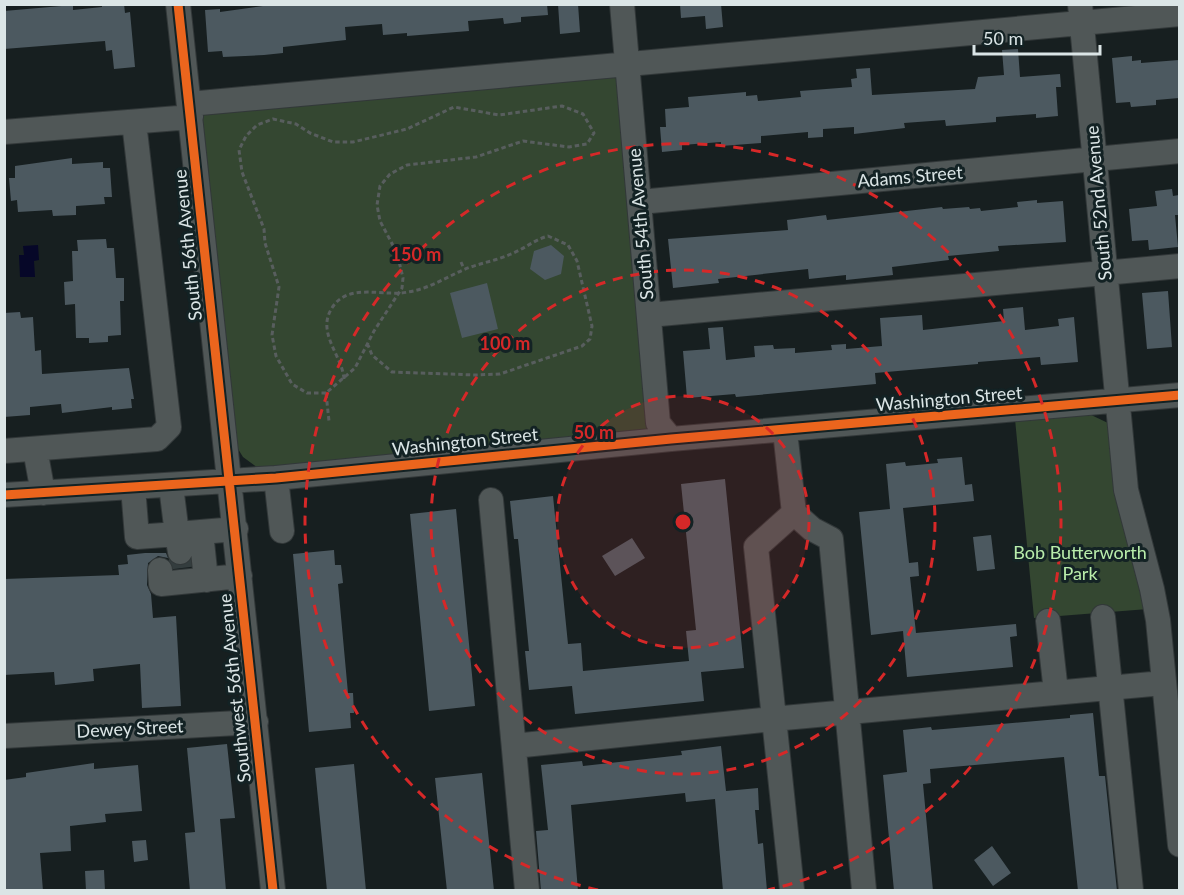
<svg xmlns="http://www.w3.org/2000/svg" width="1184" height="895" viewBox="0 0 1184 895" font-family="Lato,sans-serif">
	<rect width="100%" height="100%" fill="#171f20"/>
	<!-- green -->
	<path fill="#344731" d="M605 70 616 78 651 417 644 435 258 468 243 457 238 449 198 124 205 109Z
		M1087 413 1108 423 1118 509 1148 609 1034 618 1015 419Z"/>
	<!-- water -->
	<path fill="#060728" d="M38 245 39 260 34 261 35 277H20L19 255H24L23 246Z"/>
	<!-- building -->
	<path fill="#4c5960" d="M102 4H124L125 13 130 12 135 67 114 69 112 50 106 51 105 41 4 49V11L73 5V10L102 7Z
		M277 4H547L548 15 521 17V22L504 24 503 18 468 21 469 31 407 36V33L383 35 382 24 345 27 346 40 283 47V53L264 55 223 57 222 51 208 52 205 10 220 9V12Z
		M558 4H578L580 32 560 34Z
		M680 4H721L723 27 706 29 705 16 681 18Z
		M1018 49 1020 77 1060 74 1061 87H1056L1058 116 1036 118V114L996 117V122L946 126 945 120 904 123 905 128 854 134V127L823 129V137L808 138V132L761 136V143L721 146V142L682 145V150L662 152 660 127H666L665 109 689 107 688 97 746 92V96L757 95 758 101 801 97 800 91 852 87 851 79 857 78 856 69 870 68 872 95 975 89 978 77 1004 75 1002 50Z
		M1132 56V61L1141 60V63L1179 60V98L1156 100V105L1131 107 1130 102 1116 103 1112 58Z
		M72 158V164L103 162V168H110L112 197H104L105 204 76 206V215L53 216 52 210 18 212 17 200 11 201 9 178H15V166Z
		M1172 189 1173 196 1179 195V215H1175L1178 247 1149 250 1148 240 1132 241 1129 209 1157 206 1155 191Z
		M1037 200V203L1063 201 1066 242 998 246 999 251 948 256 949 260 892 267 893 275 846 280V275L809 279 808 269 718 279 719 283 673 288 668 239 788 230 787 220 826 215 827 220 942 207 943 209 969 207 970 209 980 208 981 211 1018 207 1017 202Z
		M106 239 107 248H114L116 278H124V301H120L121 335 108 336V342L89 343V338H76L75 304 65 305 64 282 73 281 72 251H78L77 240Z
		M551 245 564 256 561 274 545 280 530 269 534 251Z
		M487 283 498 329 462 338 450 293Z
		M1168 291 1172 347 1147 349 1142 293Z
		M1023 307 1025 330 1059 326 1058 319 1074 317 1078 362 1041 365 1040 357 978 362V364L875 373 876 384 736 397 735 394 687 398 683 351 710 349 708 328 723 327 726 360 755 357 754 346 773 345 774 349 795 348V353L832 350 831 345 846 344V349L882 346 880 318 922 315 923 330 1004 321 1003 309Z
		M20 312 21 318 33 317 35 351 41 350 42 374 129 368 134 399H131L132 408 112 410V407L62 413 61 404 30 407V415L4 417V313Z
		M962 457 965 485 972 484 974 501 903 508 909 563 918 562 919 576 910 577 916 633 1016 624 1017 636 1010 637 1013 667 907 677 903 631 871 635 859 512 890 509 886 464 905 462 906 466 938 463 937 459Z
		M725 479 744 668 701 672 704 701 575 714 572 686 529 690 525 651H529L518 539H514L510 501 553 496 568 644 581 643 583 671 689 661 686 631 696 630 681 484Z
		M456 509 475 706 429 711 410 514Z
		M991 535 995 569 977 571 973 537Z
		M632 538 645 558 615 576 602 556Z
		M334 550 335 565H341L343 583 338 584 348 693H353L354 713H350L351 728 309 732 293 554Z
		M145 553H166L168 558 158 556 148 563 147 585 151 594 153 618 176 616 181 706 142 708 140 664 93 669 94 681 55 685 54 672 4 675V579L119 575 118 565 128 564 127 555Z
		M1093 713 1099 776H1105L1117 891H1078L1064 757 930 769 931 783 923 784 933 891H894L883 775 907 772 903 730 931 727 932 730 1070 718V715Z
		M227 744 235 818 220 819 226 891H190L185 833 195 832 187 748Z
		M721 746 726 791 758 788 759 810H755L758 844 763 843 767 891H723L715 799 686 802 685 793 571 805 578 891H541L536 831 548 830 541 765 582 761 583 766 682 755 681 751Z
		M94 763V769L138 765 142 811 105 814 106 822 70 826 71 851 40 853 43 891H4V780L26 777V773Z
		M354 764 366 891H327L315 768Z
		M482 773 494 891H447L435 778Z
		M146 840 148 860 134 862 132 841Z
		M992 846 1011 873 993 886 974 860Z
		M104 870 105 891H86L85 871Z"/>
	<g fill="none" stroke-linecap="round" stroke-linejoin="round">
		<!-- minor-tunnel -->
		<path stroke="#343d3e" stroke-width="24" stroke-dasharray="24 12" stroke-linecap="butt" d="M180 552 182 568"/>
		<!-- minor casing -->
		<g stroke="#323839" stroke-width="26">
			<path id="minor" d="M178 4 273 890
				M622 4 658 423 671 439
				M1080 4 1126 490 1152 589 1158 620 1180 845
				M189 104 1180 14
				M4 132 191 117
				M640 202 1180 151
				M649 315 1180 266
				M785 431 794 513 812 529 831 539 864 890
				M35 449 43 493
				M4 451 157 439 169 427 134 122
				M276 478 282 531
				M133 487 137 537 177 534 171 486
				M4 495 276 478 671 439 1180 395
				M491 500 527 890
				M201 532 206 580
				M180 552 177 534 236 529
				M160 570 161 584 240 576
				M1103 617 1131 890
				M1048 621 1056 692
				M4 736 256 722
				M514 746 773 719 1163 683
				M792 890 756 547 794 513"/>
		</g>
		<!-- path -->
		<path stroke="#585e5e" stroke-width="3" stroke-dasharray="4.5 3" stroke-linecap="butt" d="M461 262 464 269
			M344 379C342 354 314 331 334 305 351 283 385 297 408 292 428 289 445 278 463 270 479 263 496 261 511 254 524 249 534 240 548 236L568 245 577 261 592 326 590 339 582 346 500 374 476 375 392 372 372 355 368 345
			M326 393H307L292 384 276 356 272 335 279 287 265 243 264 229 242 172 239 150 246 136 257 125 273 119 296 124 310 133 333 142H353L407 129 454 107 499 115 562 106 583 114 594 133 587 144 569 147 523 141 476 157 407 165 390 174 380 186 377 205 380 221 397 253 403 278 402 288 374 331 355 368 326 393 329 421"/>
		<!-- minor -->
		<use href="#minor" stroke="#505757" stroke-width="24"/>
		<!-- cycleway casing -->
		<g stroke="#132224" stroke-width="13">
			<path id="cycleway" d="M178 4 273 890
				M4 495 276 478 671 439 1180 395"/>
		</g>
		<!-- cycleway -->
		<use href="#cycleway" stroke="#eb651d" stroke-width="9"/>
	</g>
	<!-- distance rings -->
	<circle cx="683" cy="522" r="126" fill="#d62828" fill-opacity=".12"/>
	<g fill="none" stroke="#d62828" stroke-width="3" stroke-dasharray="10 8">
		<circle cx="683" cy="522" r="126"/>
		<circle cx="683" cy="522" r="252"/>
		<path d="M598 890A378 378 0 1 1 768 890"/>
	</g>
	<g text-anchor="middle" stroke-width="6" stroke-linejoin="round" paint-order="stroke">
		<!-- street labels -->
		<g font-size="18" fill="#dbe5e6" stroke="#132224">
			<text transform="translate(910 177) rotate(-5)" y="6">Adams Street</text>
			<text transform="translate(1099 203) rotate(-95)" y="6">South 52nd Avenue</text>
			<text transform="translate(641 224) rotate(-95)" y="6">South 54th Avenue</text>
			<text transform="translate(188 245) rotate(-96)" y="6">South 56th Avenue</text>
			<text transform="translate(949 399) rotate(-5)" y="6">Washington Street</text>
			<text transform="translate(465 442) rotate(-6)" y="6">Washington Street</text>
			<text transform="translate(235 688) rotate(-96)" y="6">Southwest 56th Avenue</text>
			<text transform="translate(130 729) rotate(-3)" y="6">Dewey Street</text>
		</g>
		<!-- park labels -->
		<g font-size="18" fill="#b9edab" stroke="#132224">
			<text x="1080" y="559">Bob Butterworth<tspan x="1080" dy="21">Park</tspan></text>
		</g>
	</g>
	<circle cx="683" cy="522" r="9" fill="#d62828" stroke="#132224" stroke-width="3"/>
	<g font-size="18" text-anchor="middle" font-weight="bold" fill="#d62828" stroke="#132224" stroke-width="6" stroke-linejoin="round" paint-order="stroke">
		<text x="416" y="261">150 m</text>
		<text x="505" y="350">100 m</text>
		<text x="594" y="439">50 m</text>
	</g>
	<!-- border -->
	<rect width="1184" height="895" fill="none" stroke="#dbe5e6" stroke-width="12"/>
	<!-- scale -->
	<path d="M974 45v9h126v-9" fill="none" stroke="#dbe5e6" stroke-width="3"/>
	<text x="983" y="45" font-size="18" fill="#dbe5e6" stroke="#132224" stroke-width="4.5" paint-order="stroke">50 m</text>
</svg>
